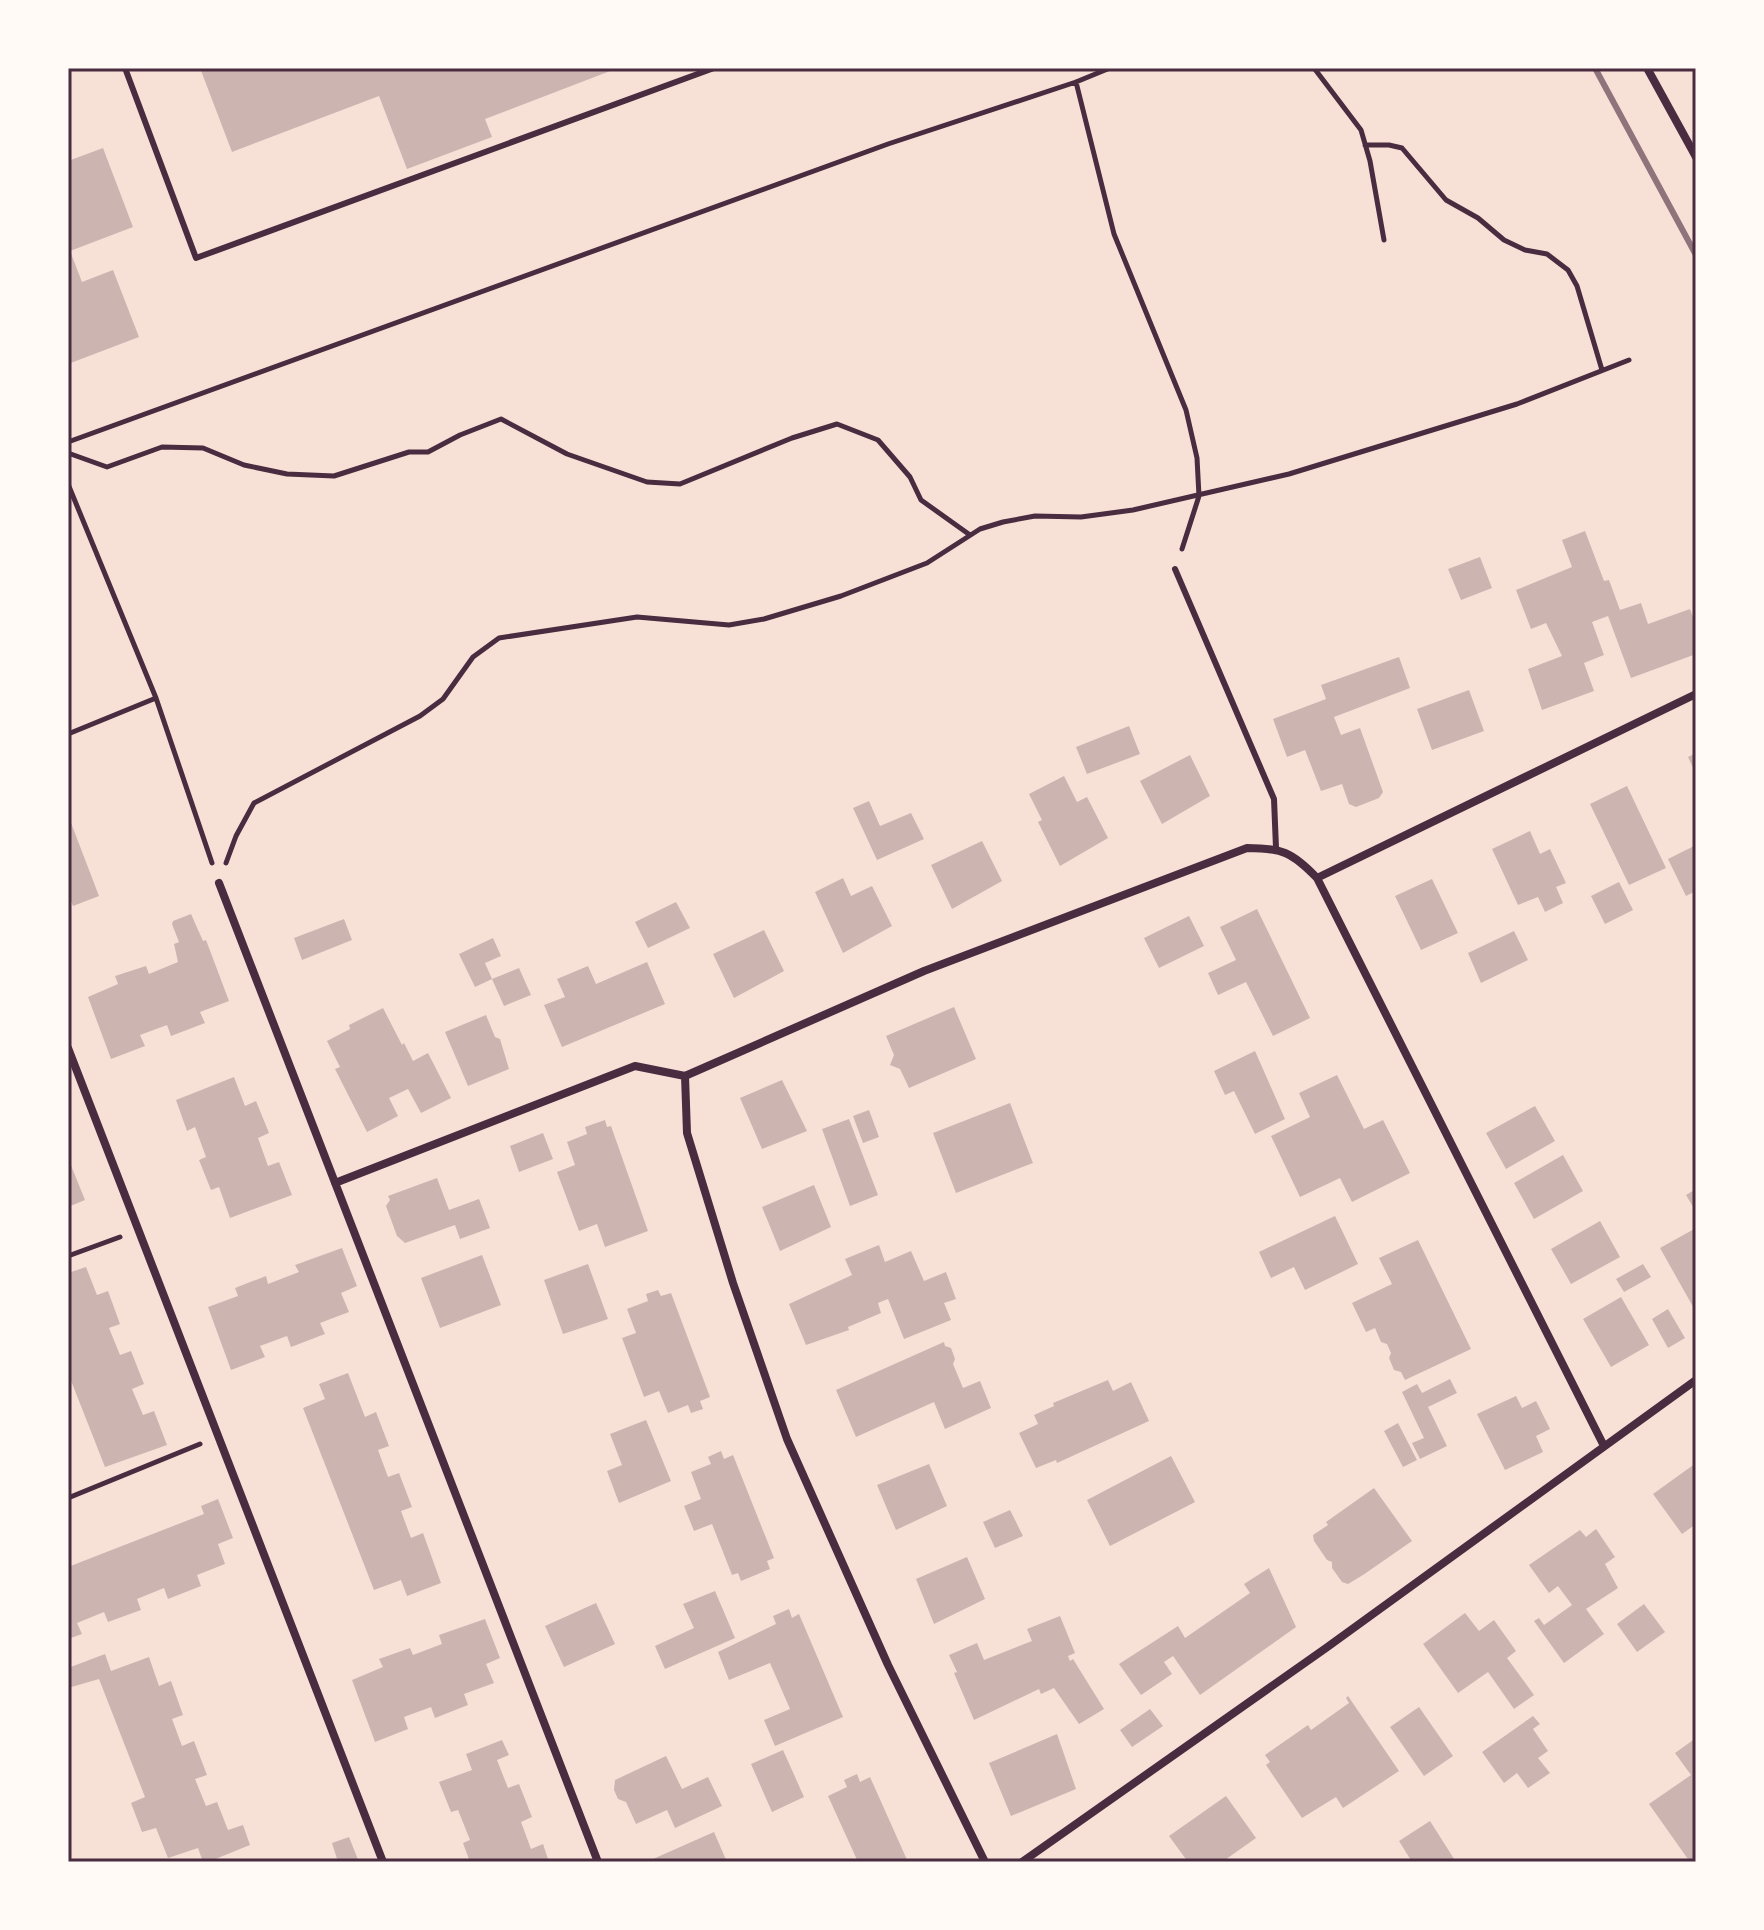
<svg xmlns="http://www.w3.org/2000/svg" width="1764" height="1930" viewBox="0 0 1764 1930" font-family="'DejaVu Sans',sans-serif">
	<rect width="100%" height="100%" fill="#f7e1d7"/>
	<!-- building -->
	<path fill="#ccb4b1" d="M200 68H618L485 119 492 137 407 169 379 96 232 152Z
		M103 148 133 227 70 251 82 282 113 270 139 337 68 364V161Z
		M1585 531 1604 581 1609 580 1620 610 1641 603 1648 624 1690 609 1696 626V654L1631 678 1608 616 1592 622 1604 655 1584 663 1594 691 1542 710 1528 669 1562 656 1546 623 1531 629 1516 590 1572 567 1562 540Z
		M1480 557 1492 588 1461 600 1448 569Z
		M1399 657 1410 688 1334 717 1341 735 1360 728 1383 792 1379 798 1356 807 1349 804 1342 784 1321 791 1305 750 1287 757 1273 719 1326 699 1321 685Z
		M1469 690 1484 731 1432 750 1417 709Z
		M1129 726 1140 754 1087 774 1076 747Z
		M1696 753V774L1688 757Z
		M1190 755 1210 796 1162 824 1140 781Z
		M1064 776 1077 802 1087 797 1108 838 1060 866 1038 822 1042 820 1029 794Z
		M1627 786 1666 868 1629 885 1590 804Z
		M869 801 880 826 911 813 924 839 877 860 853 808Z
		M68 815 99 896 73 906 70 899 68 900Z
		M1530 831 1540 854 1550 849 1566 883 1556 887 1563 903 1545 912 1538 897 1518 905 1492 849Z
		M982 841 1002 881 952 909 931 865Z
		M1696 845V891L1686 896 1668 859Z
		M843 878 851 896 872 886 892 926 843 953 815 892Z
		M1432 879 1458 933 1421 950 1395 896Z
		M1619 882 1633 910 1605 924 1591 896Z
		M676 902 690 928 648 948 635 922Z
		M1257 909 1310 1018 1273 1036 1246 982 1218 995 1208 973 1236 960 1220 927Z
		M191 914 203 941 206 940 229 1001 200 1012 205 1023 171 1036 167 1025 140 1035 145 1046 111 1059 88 997 118 984 115 976 146 966 149 974 178 962 174 944 179 942 172 924 173 921Z
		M1189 916 1204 946 1159 968 1144 938Z
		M344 919 352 940 302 960 294 938Z
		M764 930 784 971 734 998 713 954Z
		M1514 931 1528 960 1481 983 1468 953Z
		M493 938 501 956 485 963 492 979 475 987 459 954Z
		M647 962 665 1004 562 1047 544 1005 565 997 557 979 588 966 596 984Z
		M519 968 531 995 504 1006 492 979Z
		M954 1007 976 1059 909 1088 900 1069 890 1065 894 1055 886 1036Z
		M383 1008 402 1045 404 1043 413 1061 428 1053 451 1098 421 1113 408 1089 389 1098 398 1116 367 1132 335 1069 340 1067 327 1041 350 1029 349 1025Z
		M486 1015 495 1037 500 1039 509 1069 468 1086 445 1032Z
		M1255 1051 1285 1119 1255 1134 1234 1091 1225 1095 1214 1071Z
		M1337 1075 1364 1129 1383 1120 1410 1173 1352 1202 1340 1178 1300 1197 1271 1136 1310 1117 1299 1093Z
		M234 1077 245 1106 256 1101 269 1133 258 1138 268 1166 279 1162 292 1195 230 1218 219 1187 211 1190 199 1160 206 1157 195 1127 187 1131 176 1100Z
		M782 1080 807 1131 762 1149 740 1098Z
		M1010 1103 1033 1163 956 1193 933 1133Z
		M1535 1106 1555 1141 1506 1169 1486 1133Z
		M869 1110 879 1137 863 1143 853 1116Z
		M849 1119 878 1195 850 1206 822 1129Z
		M605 1120 607 1127 611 1126 648 1231 605 1247 597 1224 579 1231 557 1172 575 1165 567 1142 587 1134 585 1127Z
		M543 1133 553 1159 519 1172 510 1146Z
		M1563 1155 1583 1191 1534 1219 1514 1183Z
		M68 1158 85 1200 68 1207Z
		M437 1178 449 1210 479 1199 490 1228 460 1239 455 1225 405 1243 397 1236 386 1206 390 1200 388 1196Z
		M814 1185 831 1227 780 1251 762 1207Z
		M1696 1189V1212L1686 1195Z
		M1335 1216 1358 1264 1305 1290 1294 1267 1271 1278 1259 1252Z
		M1600 1221 1620 1257 1571 1284 1551 1249Z
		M1696 1228V1312L1660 1248Z
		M1418 1240 1471 1349 1405 1380 1401 1372 1394 1370 1389 1358 1391 1353 1387 1344 1381 1342 1375 1328 1366 1332 1352 1303 1392 1284 1379 1258Z
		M879 1245 885 1262 911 1251 924 1281 946 1272 956 1299 944 1303 951 1320 904 1339 888 1299 878 1303 881 1313 848 1327 849 1330 806 1345 789 1304 852 1275 845 1259Z
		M342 1248 357 1286 341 1293 349 1312 320 1323 325 1334 291 1347 287 1336 260 1346 265 1357 231 1370 208 1307 238 1296 235 1288 266 1276 268 1284 299 1272 295 1265Z
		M482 1255 501 1305 440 1328 421 1278Z
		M588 1264 608 1319 563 1334 544 1280Z
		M1643 1264 1651 1277 1624 1292 1616 1279Z
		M86 1267 97 1295 108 1291 120 1324 109 1328 120 1355 131 1351 144 1384 132 1389 143 1415 154 1411 167 1445 105 1467 68 1373V1273Z
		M658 1290 661 1296 671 1293 710 1397 700 1401 703 1409 691 1413 688 1405 668 1413 659 1391 644 1397 622 1338 636 1333 627 1309 648 1301 646 1294Z
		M1621 1297 1649 1345 1611 1367 1583 1319Z
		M1668 1309 1685 1338 1668 1348 1652 1319Z
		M944 1342 945 1346 951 1348 955 1359 953 1364 963 1388 980 1381 991 1408 945 1429 934 1402 856 1437 836 1390Z
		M348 1373 365 1417 376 1412 389 1446 378 1450 388 1477 399 1473 412 1507 401 1511 411 1538 423 1533 441 1583 407 1596 401 1580 374 1590 303 1408 325 1399 319 1384Z
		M1450 1379 1457 1393 1428 1407 1447 1446 1420 1459 1412 1443 1424 1438 1402 1392 1417 1384 1422 1393Z
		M1108 1380 1113 1391 1131 1382 1149 1421 1057 1463 1056 1460 1036 1468 1019 1433 1038 1424 1034 1415 1054 1406 1053 1403Z
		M1516 1396 1522 1408 1536 1401 1550 1429 1536 1436 1543 1452 1505 1470 1477 1414Z
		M646 1420 671 1481 619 1503 607 1471 622 1465 610 1434Z
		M1398 1423 1417 1460 1403 1467 1384 1431Z
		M721 1451 724 1459 733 1455 774 1558 767 1561 770 1569 741 1581 738 1573 732 1575 712 1524 694 1531 684 1506 701 1499 691 1472 711 1464 708 1457Z
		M1171 1456 1195 1502 1110 1546 1087 1500Z
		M1696 1463V1524L1682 1534 1653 1494Z
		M929 1464 947 1506 896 1530 877 1485Z
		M1374 1488 1412 1541 1363 1575 1348 1584 1342 1582 1332 1568V1562L1327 1560 1314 1541 1313 1535 1328 1525 1326 1522Z
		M218 1499 233 1538 218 1544 225 1564 197 1575 201 1586 168 1599 164 1588 137 1599 141 1610 108 1622 104 1612 77 1623 82 1634 68 1639V1567L204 1514 201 1506Z
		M1010 1510 1023 1536 995 1548 983 1522Z
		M1596 1529 1615 1557 1605 1564 1618 1588 1586 1609 1604 1634 1564 1663 1534 1621 1539 1618 1544 1625 1572 1605 1558 1586 1549 1593 1529 1565 1580 1530 1586 1537Z
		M967 1557 985 1599 934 1624 916 1579Z
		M1269 1568 1296 1627 1200 1695 1173 1656 1164 1662 1172 1674 1141 1695 1119 1664 1178 1626 1185 1638 1250 1593 1244 1584Z
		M715 1591 735 1638 665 1669 655 1646 694 1628 683 1604Z
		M596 1603 615 1644 564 1667 545 1626Z
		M1644 1604 1665 1632 1637 1652 1617 1624Z
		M789 1609 792 1618 799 1614 843 1717 775 1746 764 1720 790 1709 770 1663 729 1680 718 1652 776 1624 773 1616Z
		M1465 1613 1479 1631 1494 1620 1516 1651 1507 1658 1534 1695 1514 1709 1488 1672 1458 1693 1423 1644Z
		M1060 1616 1075 1653 1068 1656 1070 1661 1073 1659 1104 1709 1079 1724 1054 1688 1041 1694 1039 1689 974 1720 954 1673 957 1672 949 1655 977 1643 984 1660 1032 1641 1027 1629Z
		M485 1619 500 1658 486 1664 494 1683 464 1694 468 1705 435 1718 431 1707 404 1717 408 1729 375 1742 352 1680 383 1667 379 1659 410 1648 413 1655 442 1644 439 1635Z
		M105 1654 111 1671 149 1657 159 1686 171 1681 183 1715 172 1719 182 1746 194 1741 207 1775 195 1779 206 1806 217 1802 228 1830 243 1825 250 1845 208 1862H203L198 1848 168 1858 156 1828 142 1832 131 1803 145 1797 99 1679 68 1688V1668Z
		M1348 1696 1399 1771 1343 1808 1336 1797 1302 1818 1266 1765 1270 1762 1265 1755 1308 1725 1311 1730 1349 1703 1346 1698Z
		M1419 1707 1453 1756 1424 1776 1390 1727Z
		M1150 1709 1163 1726 1132 1747 1120 1730Z
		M1533 1716 1540 1724 1533 1729 1548 1751 1538 1758 1550 1773 1528 1788 1517 1773 1504 1783 1482 1752Z
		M1057 1734 1076 1789 1011 1816 989 1763Z
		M1696 1738V1862H1690L1649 1804 1691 1775 1675 1753Z
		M502 1740 509 1755 497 1760 508 1788 519 1784 532 1817 521 1822 531 1849 543 1844 549 1862H470L463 1843 470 1840 458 1810 451 1812 439 1782 472 1770 466 1754Z
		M783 1750 804 1797 772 1812 751 1764Z
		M666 1756 682 1789 708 1777 722 1806 675 1828 667 1810 636 1824 626 1802 618 1799 614 1790 615 1780Z
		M857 1774 860 1782 870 1777 908 1862H858L828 1796 847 1787 844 1780Z
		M1226 1796 1256 1838 1222 1862H1188L1169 1836Z
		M1430 1821 1456 1862H1412L1399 1841Z
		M714 1832 727 1862H654L653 1859Z
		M349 1837 359 1862H338L332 1843Z"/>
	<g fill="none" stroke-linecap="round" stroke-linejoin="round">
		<!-- path -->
		<path stroke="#4a2c40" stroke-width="5" d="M1314 68 1361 130 1370 161 1384 240
			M1076 82 1114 234 1186 410 1197 458 1199 496 1182 549
			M1365 145H1389L1402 148 1446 200 1478 218 1504 240 1525 250 1547 254 1568 270 1577 286 1602 370
			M68 442 888 144 1076 82 1110 68
			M68 453 107 467 162 447 203 448 244 465 287 474 334 476 409 452H428L460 435 501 419 567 454 647 482 680 484 792 438 837 424 878 440 910 477 921 500 970 535
			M68 484 156 698 212 863
			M68 734 156 698
			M226 863 236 836 254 803 420 716 443 699 473 657 499 638 637 617 729 625 764 619 841 596 927 563 980 529 1003 522 1035 516 1081 517 1133 510 1289 474 1517 404 1629 360
			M68 1256 120 1237
			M68 1498 200 1444"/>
		<!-- service -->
		<path stroke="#4a2c40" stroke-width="6" d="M125 68 196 258 714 68
			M1175 569 1274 799 1276 848"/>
		<!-- minor -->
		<path stroke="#4a2c40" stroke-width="8" d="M1647 68 1696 157
			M1317 878 1696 694
			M219 883 598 1862
			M68 1048 383 1862
			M685 1076 687 1133 733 1283 787 1439 888 1665 985 1862
			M335 1183 635 1066 685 1076 924 971 1247 848C1282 848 1292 852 1317 878L1604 1446
			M1022 1862 1326 1648 1696 1380"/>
		<!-- rail -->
		<path stroke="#8f747c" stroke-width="6" d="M1595 68 1696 255"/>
	</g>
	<!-- border -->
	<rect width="1764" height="1930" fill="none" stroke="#fffaf5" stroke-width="140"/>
	<rect x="70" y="70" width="1624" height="1790" fill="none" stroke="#4a2c40" stroke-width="3"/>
</svg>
